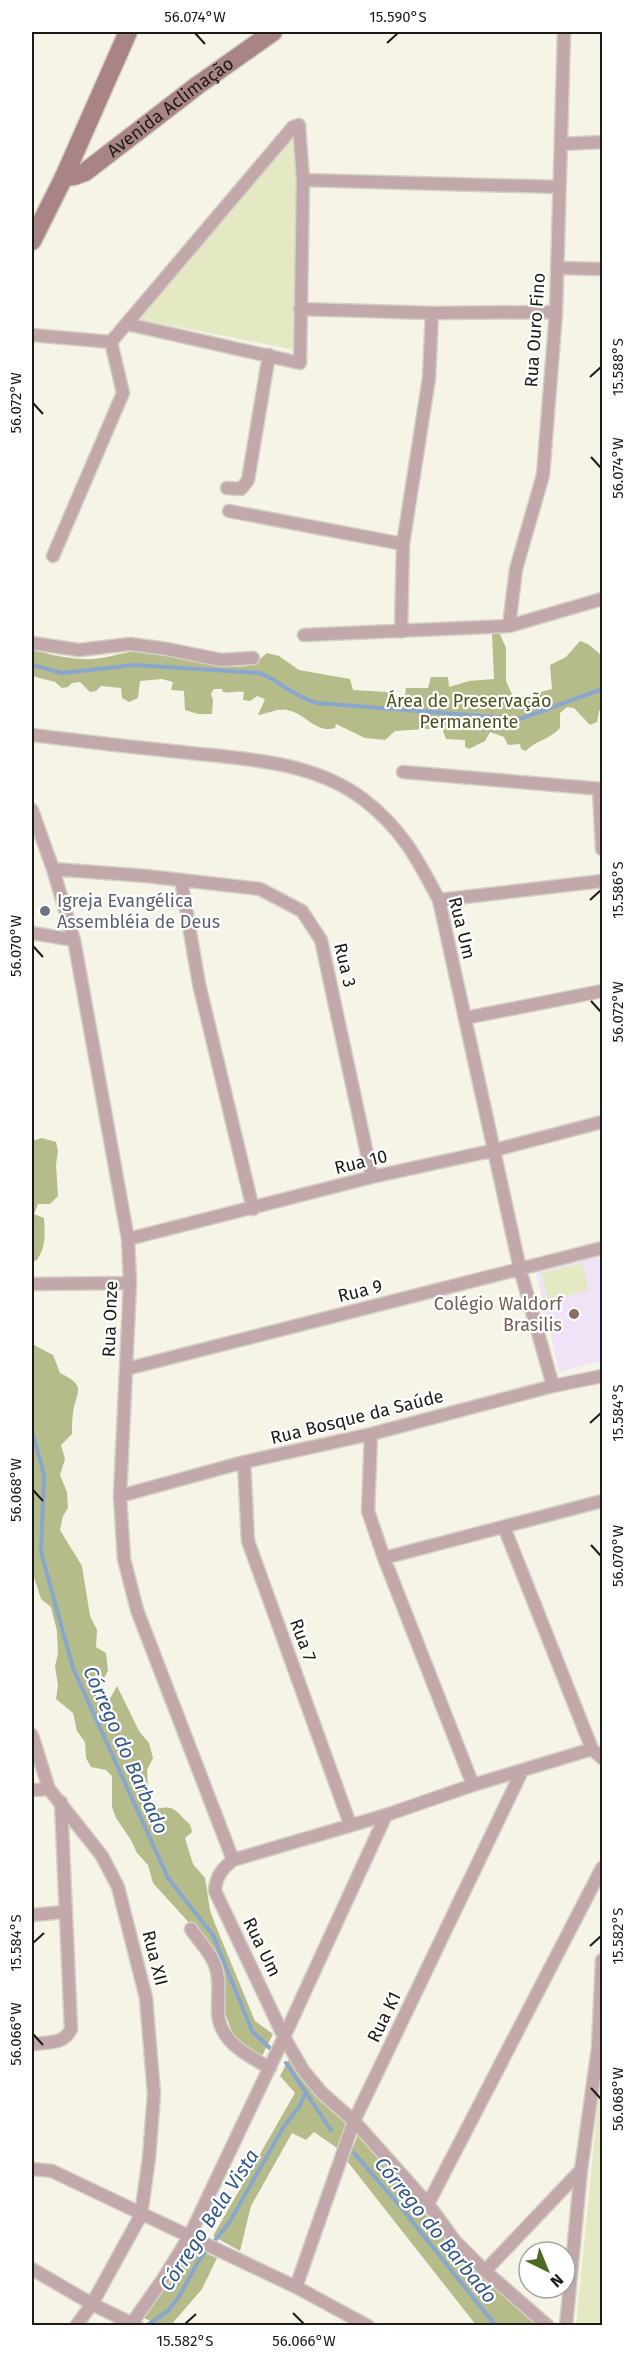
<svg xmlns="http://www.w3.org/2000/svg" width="634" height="2357" viewBox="0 0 634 2357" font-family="'Fira Sans',sans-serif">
	<rect width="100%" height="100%" fill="#f6f3e7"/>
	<!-- education -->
	<path fill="#f0e3f7" d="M602 1252V1361L559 1372 535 1267Z"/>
	<!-- green -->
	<path fill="#e4e9c4" d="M296 129V350L137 319Z
		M582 1263 589 1290 548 1301 541 1273Z
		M602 2063V2325H576Z"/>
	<!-- forest -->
	<path fill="#b6bb8a" d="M499 632 506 648V681L514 699 552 689 550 665 566 657 580 641C588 643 597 650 602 657V708L599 711 597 722 590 725 574 708 567 707 560 713V728C549 740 534 741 526 751L521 749 520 744 508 745 504 737 490 732 485 741 469 749 465 747V740L446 739 442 728 395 731 385 740 365 738 336 724 335 728C316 734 305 713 287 710 278 708 267 714 258 715L265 699 257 696 250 701 243 700 244 692C237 690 230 694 223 692L222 689H214L211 694 213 700 212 714H198L185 710 184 691 171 690 173 682 162 679 140 681 138 698 129 702 122 698 121 688 101 686 96 691 90 692 80 682 72 683 68 687 62 688 55 682 32 676V650C53 655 78 662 101 658 119 655 136 648 156 650 182 654 222 670 248 666 256 664 261 658 267 653L279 656 299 670 350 679 353 690 388 692 389 696H405L406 688H428L431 677H448L449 687 469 681 494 679 492 634Z
		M42 1138 56 1142 58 1151 56 1165 58 1196 50 1204H38L34 1214 44 1218C45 1234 46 1247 37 1260L32 1262V1141Z
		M32 1310 34 1345 53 1355 60 1373C88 1387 76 1390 73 1413 72 1420 72 1427 72 1434L61 1445 65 1459 60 1475 67 1492 68 1508 63 1516 60 1530 82 1566 90 1616 97 1630 96 1647 106 1653 108 1671 98 1689 95 1699 102 1703 111 1697 117 1686 139 1731 149 1743 153 1758 147 1770 148 1786 145 1804 156 1809C172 1805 175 1809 185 1820 190 1824 191 1825 192 1832L185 1838 193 1864 205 1878 210 1910 215 1924 255 2021 273 2034 262 2056 242 2047 232 2032 224 2010 225 1985 213 1949 153 1883 148 1865 137 1853 131 1840 116 1818 112 1807V1776L106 1770 91 1767 86 1758 85 1742 77 1731 73 1713 56 1699 58 1685 55 1666 58 1654 57 1631 51 1607 41 1599 32 1571Z
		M290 2057 347 2122 337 2148 314 2132 306 2140 292 2133 251 2206 240 2251 213 2236 295 2093 280 2076Z
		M358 2135 468 2264 536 2325H476L347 2161Z
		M189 2246 217 2258 202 2289 171 2325H159L144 2318Z"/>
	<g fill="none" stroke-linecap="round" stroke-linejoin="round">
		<!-- stream -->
		<path stroke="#89a7ce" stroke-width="4" d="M32 665 62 673 135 665 260 673C281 682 293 696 317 703L520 719 602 689
			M32 1431 44 1475 41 1552 73 1668 168 1878 213 1935 252 2031 273 2051
			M286 2063 331 2130
			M354 2153 400 2206 496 2326
			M146 2326 168 2311 180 2295 199 2260 229 2223 283 2128 299 2107 306 2092"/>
		<!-- street casing -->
		<g stroke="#d3d0c6" stroke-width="15">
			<path id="street" d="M562 144 602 142
				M303 180 559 187
				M557 268 602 269
				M300 309 432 313 556 312
				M32 335 111 342 293 127 299 125 303 180 300 363 127 324
				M227 488 241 489 248 480 269 355
				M229 511 403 544
				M53 556 123 393 111 342
				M509 626 516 569 543 475 556 312 564 32
				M401 632 403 544 429 378 432 313
				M304 635 509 626 602 599
				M32 643 79 650 130 644 167 649 221 660 253 658
				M32 735C81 741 131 747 181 752 242 759 311 760 363 799 402 829 417 858 439 900L520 1269 553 1386
				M403 772 602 789
				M599 789 602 849
				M32 810 53 869 74 940 128 1239 130 1283 120 1496 124 1559 137 1610 233 1860
				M53 869 146 876 260 889 302 911 321 940 372 1177
				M181 880 199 984 253 1209
				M439 900 602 881
				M32 933 74 940
				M465 1018 602 991
				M128 1239 372 1177 495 1150 602 1122
				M32 1284 130 1283
				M126 1369 602 1248
				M371 1434 368 1511 384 1558 473 1785
				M244 1462 248 1541 350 1824
				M120 1496 244 1462 371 1434 553 1386 602 1376
				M504 1527 592 1749 602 1758
				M384 1558 602 1501
				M32 1735 49 1789 102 1856 118 1887 146 1998 154 2094 149 2158 141 2215 92 2304 76 2326
				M32 1790 49 1789
				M32 1915 64 1912
				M191 1929C199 1942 212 1953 216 1968 220 1982 218 1994 218 2009 217 2040 246 2055 270 2068
				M32 2044C47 2042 64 2045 71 2029L61 1802
				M32 2169 52 2171 296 2287 368 2326
				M428 2204 602 1868
				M32 2269 92 2304 137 2326
				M485 2271 581 2170
				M296 2287 354 2121 522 1771
				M132 2323 163 2279 189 2237 284 2037 386 1815
				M548 2326 485 2271 455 2241 428 2204 354 2121 322 2093 303 2070 284 2037 215 1891C216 1876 222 1869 233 1860L386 1815 473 1785 592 1749
				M566 2326 581 2170 598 2048 602 1960"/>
		</g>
		<!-- secondary casing -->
		<g stroke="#d3d0c6" stroke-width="21">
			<g id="secondary">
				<path id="s1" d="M64 177 74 176 85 172 198 85 273 32"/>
				<path d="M32 241 64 177 128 32"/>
			</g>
		</g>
		<!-- street -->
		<use href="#street" stroke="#c2a8aa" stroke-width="12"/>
		<!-- secondary -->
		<use href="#secondary" stroke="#a98486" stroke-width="18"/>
	</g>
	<!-- ticks -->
	<path fill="none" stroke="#1c1b17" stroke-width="2" d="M195 33 205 44M387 43 398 33M590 377 601 367M33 403 43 414M591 457 601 468M590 900 601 890M33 946 43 957M591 1001 601 1012M590 1423 601 1413M33 1490 43 1501M591 1545 601 1556M33 1943 44 1933M590 1946 601 1936M33 2034 43 2045M591 2088 601 2099M293 2313 304 2324M185 2324 196 2314"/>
	<!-- markers -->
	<circle fill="#6b7280" stroke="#fff" stroke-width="2" cx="45" cy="911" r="6"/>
	<circle fill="#8d6e63" stroke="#fff" stroke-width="2" cx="574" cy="1314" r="6"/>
	<g text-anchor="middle" stroke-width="4.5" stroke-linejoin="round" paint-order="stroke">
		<!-- street labels -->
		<g font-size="18" fill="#1c1b17" stroke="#fff">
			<text dy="6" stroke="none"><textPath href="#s1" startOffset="129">Avenida Aclimação</textPath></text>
			<text transform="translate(535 330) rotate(-86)" y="6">Rua Ouro Fino</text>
			<text transform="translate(462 928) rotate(76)" y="6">Rua Um</text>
			<text transform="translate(345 965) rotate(77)" y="6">Rua 3</text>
			<text transform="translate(361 1162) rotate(-14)" y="6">Rua 10</text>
			<text transform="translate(360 1291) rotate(-14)" y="6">Rua 9</text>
			<text transform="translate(110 1319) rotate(-88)" y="6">Rua Onze</text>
			<text transform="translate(357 1417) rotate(-14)" y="6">Rua Bosque da Saúde</text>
			<text transform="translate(303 1640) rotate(70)" y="6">Rua 7</text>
			<text transform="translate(262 1947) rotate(64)" y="6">Rua Um</text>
			<text transform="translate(155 1958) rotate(76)" y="6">Rua XII</text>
			<text transform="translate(384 2017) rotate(-64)" y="6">Rua K1</text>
		</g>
		<!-- park labels -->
		<g font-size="18" fill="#4d5019" stroke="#fff">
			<text x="469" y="707">Área de Preservação<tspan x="469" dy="21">Permanente</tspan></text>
		</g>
		<!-- worship labels -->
		<g font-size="18" fill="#5b616d" stroke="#fff" text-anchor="start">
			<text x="57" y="907">Igreja Evangélica<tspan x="57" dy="21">Assembléia de Deus</tspan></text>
		</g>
		<!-- education labels -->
		<g font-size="18" fill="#785e54" stroke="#fff" text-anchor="end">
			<text x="562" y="1310">Colégio Waldorf<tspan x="562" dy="21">Brasilis</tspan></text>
		</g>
		<!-- water labels -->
		<g font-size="20" font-style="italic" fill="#30588c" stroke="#fff">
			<text transform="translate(126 1750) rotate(66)" y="7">Córrego do Barbado</text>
			<text transform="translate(209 2220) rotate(-57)" y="7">Córrego Bela Vista</text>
			<text transform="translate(436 2230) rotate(51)" y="7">Córrego do Barbado</text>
		</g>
	</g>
	<!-- border -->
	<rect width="634" height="2357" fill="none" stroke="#ffffff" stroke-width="66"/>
	<!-- north arrow -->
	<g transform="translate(547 2270) rotate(137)"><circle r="28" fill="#ffffff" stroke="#a4a4a2" stroke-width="1.5"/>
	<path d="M0-4.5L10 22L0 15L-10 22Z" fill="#4b6b21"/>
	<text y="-9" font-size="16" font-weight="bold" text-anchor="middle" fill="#1c1b17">N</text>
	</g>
	<rect x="33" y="33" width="568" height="2291" fill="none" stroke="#1c1b17" stroke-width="2"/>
	<g font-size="15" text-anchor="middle" fill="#1c1b17">
		<text x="195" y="22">56.074°W</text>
		<text x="398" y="22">15.590°S</text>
		<text transform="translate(618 367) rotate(-90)" y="5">15.588°S</text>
		<text transform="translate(16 403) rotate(-90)" y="5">56.072°W</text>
		<text transform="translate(618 468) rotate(-90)" y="5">56.074°W</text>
		<text transform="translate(618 890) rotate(-90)" y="5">15.586°S</text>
		<text transform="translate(16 946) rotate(-90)" y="5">56.070°W</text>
		<text transform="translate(618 1012) rotate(-90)" y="5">56.072°W</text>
		<text transform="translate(618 1413) rotate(-90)" y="5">15.584°S</text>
		<text transform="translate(16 1490) rotate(-90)" y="5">56.068°W</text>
		<text transform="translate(618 1556) rotate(-90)" y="5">56.070°W</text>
		<text transform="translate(618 1936) rotate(-90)" y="5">15.582°S</text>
		<text transform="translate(16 1943) rotate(-90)" y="5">15.584°S</text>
		<text transform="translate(16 2034) rotate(-90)" y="5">56.066°W</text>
		<text transform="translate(618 2099) rotate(-90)" y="5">56.068°W</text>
		<text x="185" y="2346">15.582°S</text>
		<text x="304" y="2346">56.066°W</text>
	</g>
</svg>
